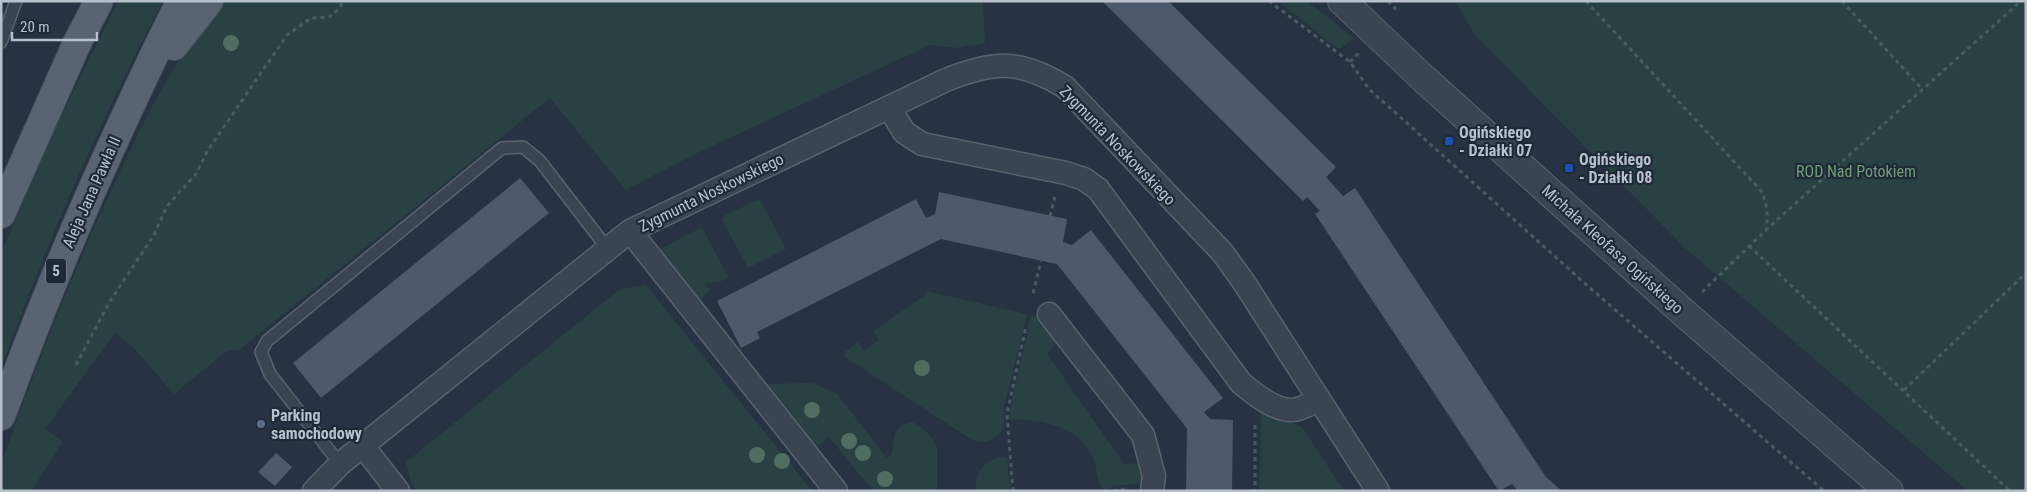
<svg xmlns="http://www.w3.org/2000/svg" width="2027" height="492" viewBox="0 0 2027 492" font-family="'Roboto Condensed',sans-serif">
	<rect width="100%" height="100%" fill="#273342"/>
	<!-- green -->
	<path fill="#294143" d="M118 1H163C100 120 47 242 1 368V253L52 134Z
		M223 1H983L985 43 958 48 930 45 693 155 626 190 550 98 239 350 227 351 174 394 133 347 115 333 45 429 63 442 31 491H1V465L7 447C42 351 79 256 124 163 151 106 181 49 223 1Z
		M1278 1H1307L1354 38 1341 48H1337Z
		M1455 1H2026V491H1968L1684 247 1475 35Z
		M757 200 761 201 786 249 748 268 722 220 724 216Z
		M702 227 728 277 720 282 705 283 710 290 695 306 657 251Z
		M646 285 812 491H416L410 480 406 462 620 289Z
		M926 291 1027 314 1004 408V428C994 440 984 446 969 438L845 357V352L858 342 864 351 879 340 873 331 925 295Z
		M1031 315 1039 317 1058 341 1047 354 1124 464 1141 463 1143 483 1114 486 1104 490C1095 479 1098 470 1093 458 1081 427 1038 417 1008 420Z
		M813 383 837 394 887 458 892 454 894 436 900 425 912 422C923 427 932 436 937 448V491H873L829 437 812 451 763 384Z
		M1261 409 1302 427 1344 491H1259Z
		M1003 456 1007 458 1010 491H976C974 473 985 459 1003 456Z"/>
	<!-- building -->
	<path fill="#4d5a6b" d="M1102 1H1168L1336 167 1326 177 1343 196 1355 188 1546 477 1562 491H1518L1512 484 1499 491 1315 214 1320 211 1307 197 1303 201Z
		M520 178 549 213 321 398 293 363Z
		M939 192 1067 219 1063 242 1072 245 1091 230 1223 398 1204 412 1210 419 1233 420 1232 491H1186L1187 429 1185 426 1057 264 941 239 757 332 760 338 741 348 717 301 916 199 926 218 935 214Z
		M276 453 292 467 275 486 258 472Z"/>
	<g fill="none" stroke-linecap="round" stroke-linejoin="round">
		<!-- service casing -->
		<g stroke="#59636f" stroke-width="14">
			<path id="service" d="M1 42 16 1
				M340 464 270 374 261 352 267 341 502 148 523 147 540 161 607 248"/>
		</g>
		<!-- minor casing -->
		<g stroke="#59636f" stroke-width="25">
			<path id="minor" d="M889 107 904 132 922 144 1066 173 1084 179 1098 189 1241 383C1254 394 1275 411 1293 410 1302 409 1310 404 1318 399
				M630 231 836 491
				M1049 314 1143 435 1154 476 1152 491
				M363 446 398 491
				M314 491 340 464 630 231 946 80C994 61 1020 59 1065 87L1222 252 1243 281 1378 491"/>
		</g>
		<!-- tertiary casing -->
		<g stroke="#59636f" stroke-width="30">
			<path id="tertiary" d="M1342 1 1424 79 1684 313 1889 491"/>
		</g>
		<!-- primary casing -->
		<g stroke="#454e5b" stroke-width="30">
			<path id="primary" d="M174 46 209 1
				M1 214 77 43 99 1
				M1 416C37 318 76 223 120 128 140 85 159 43 181 1"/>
		</g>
		<!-- path -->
		<path stroke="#475e60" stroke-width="3" stroke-dasharray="4 4" stroke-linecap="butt" d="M1269 1 1350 62 1369 89 1590 288 1824 491
			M1388 1 1395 8 1394 13
			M1586 1 1763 193 1767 210V228
			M1842 1 1922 89
			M1350 62 1359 53
			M1050 216 1055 197
			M1749 246 2010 491
			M1702 292 1767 229 2021 1
			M1033 293 1041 261
			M76 365 110 301 154 235 167 206 196 174 208 150 287 35 311 18 329 17 340 8 343 1
			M1904 390 2026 273
			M1255 425V491
			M1013 491 1007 414 1026 326
			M1113 491 1127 489"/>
		<!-- service -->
		<use href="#service" stroke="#3b4552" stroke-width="11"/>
		<!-- minor -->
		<use href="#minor" stroke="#3b4552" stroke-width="22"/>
		<!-- tertiary -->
		<use href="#tertiary" stroke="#3b4552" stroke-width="28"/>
		<!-- primary -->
		<use href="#primary" stroke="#596472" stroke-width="28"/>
	</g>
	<!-- trees -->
	<g fill="#4f6d60">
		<circle cx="231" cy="43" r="8"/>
		<circle cx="922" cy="368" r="8"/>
		<circle cx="812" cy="410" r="8"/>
		<circle cx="849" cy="441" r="8"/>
		<circle cx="863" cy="453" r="8"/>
		<circle cx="757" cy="455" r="8"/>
		<circle cx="782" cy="461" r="8"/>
		<circle cx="885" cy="479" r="8"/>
	</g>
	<!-- markers -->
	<g fill="#1a4fb4" stroke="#202a37" stroke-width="2">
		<rect x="1444" y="136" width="10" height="10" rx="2.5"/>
		<rect x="1564" y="163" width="10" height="10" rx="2.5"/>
	</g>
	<circle fill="#5c6f8a" stroke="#202a37" stroke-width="2" cx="261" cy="424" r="5"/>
	<g text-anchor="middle" stroke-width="4.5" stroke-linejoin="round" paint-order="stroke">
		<!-- shield labels -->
		<rect fill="#202a37" stroke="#8a939f" stroke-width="1" x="46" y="258.5" width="20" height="25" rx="4"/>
		<g font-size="15" font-weight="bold" fill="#b8c0cc">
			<text x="56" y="276">5</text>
		</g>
		<!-- poi labels -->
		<g font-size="16" font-weight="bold" fill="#b8c0cc" stroke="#202a37" text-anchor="start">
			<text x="1459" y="138">Ogińskiego<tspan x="1459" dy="18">- Działki 07</tspan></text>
			<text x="1579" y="165">Ogińskiego<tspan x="1579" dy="18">- Działki 08</tspan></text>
			<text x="271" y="421">Parking<tspan x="271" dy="18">samochodowy</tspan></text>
		</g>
		<!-- street labels -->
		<g font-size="16" fill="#b8c0cc" stroke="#202a37">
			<text transform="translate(1118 145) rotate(46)" y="6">Zygmunta Noskowskiego</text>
			<text transform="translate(91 192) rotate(-66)" y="6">Aleja Jana Pawła II</text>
			<text transform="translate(711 192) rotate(-26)" y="6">Zygmunta Noskowskiego</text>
			<text transform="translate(1613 249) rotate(42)" y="6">Michała Kleofasa Ogińskiego</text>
		</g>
		<!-- park labels -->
		<g font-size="16" fill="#6f9d78" stroke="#202a37">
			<text x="1856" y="177">ROD Nad Potokiem</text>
		</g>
	</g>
	<!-- border -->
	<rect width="2027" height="492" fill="none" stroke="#b8c0cc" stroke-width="5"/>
	<!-- scale -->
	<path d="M12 32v8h85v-8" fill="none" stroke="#b8c0cc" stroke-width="2.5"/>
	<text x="20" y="32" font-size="15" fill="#b8c0cc" stroke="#202a37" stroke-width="4" paint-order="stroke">20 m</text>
</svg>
